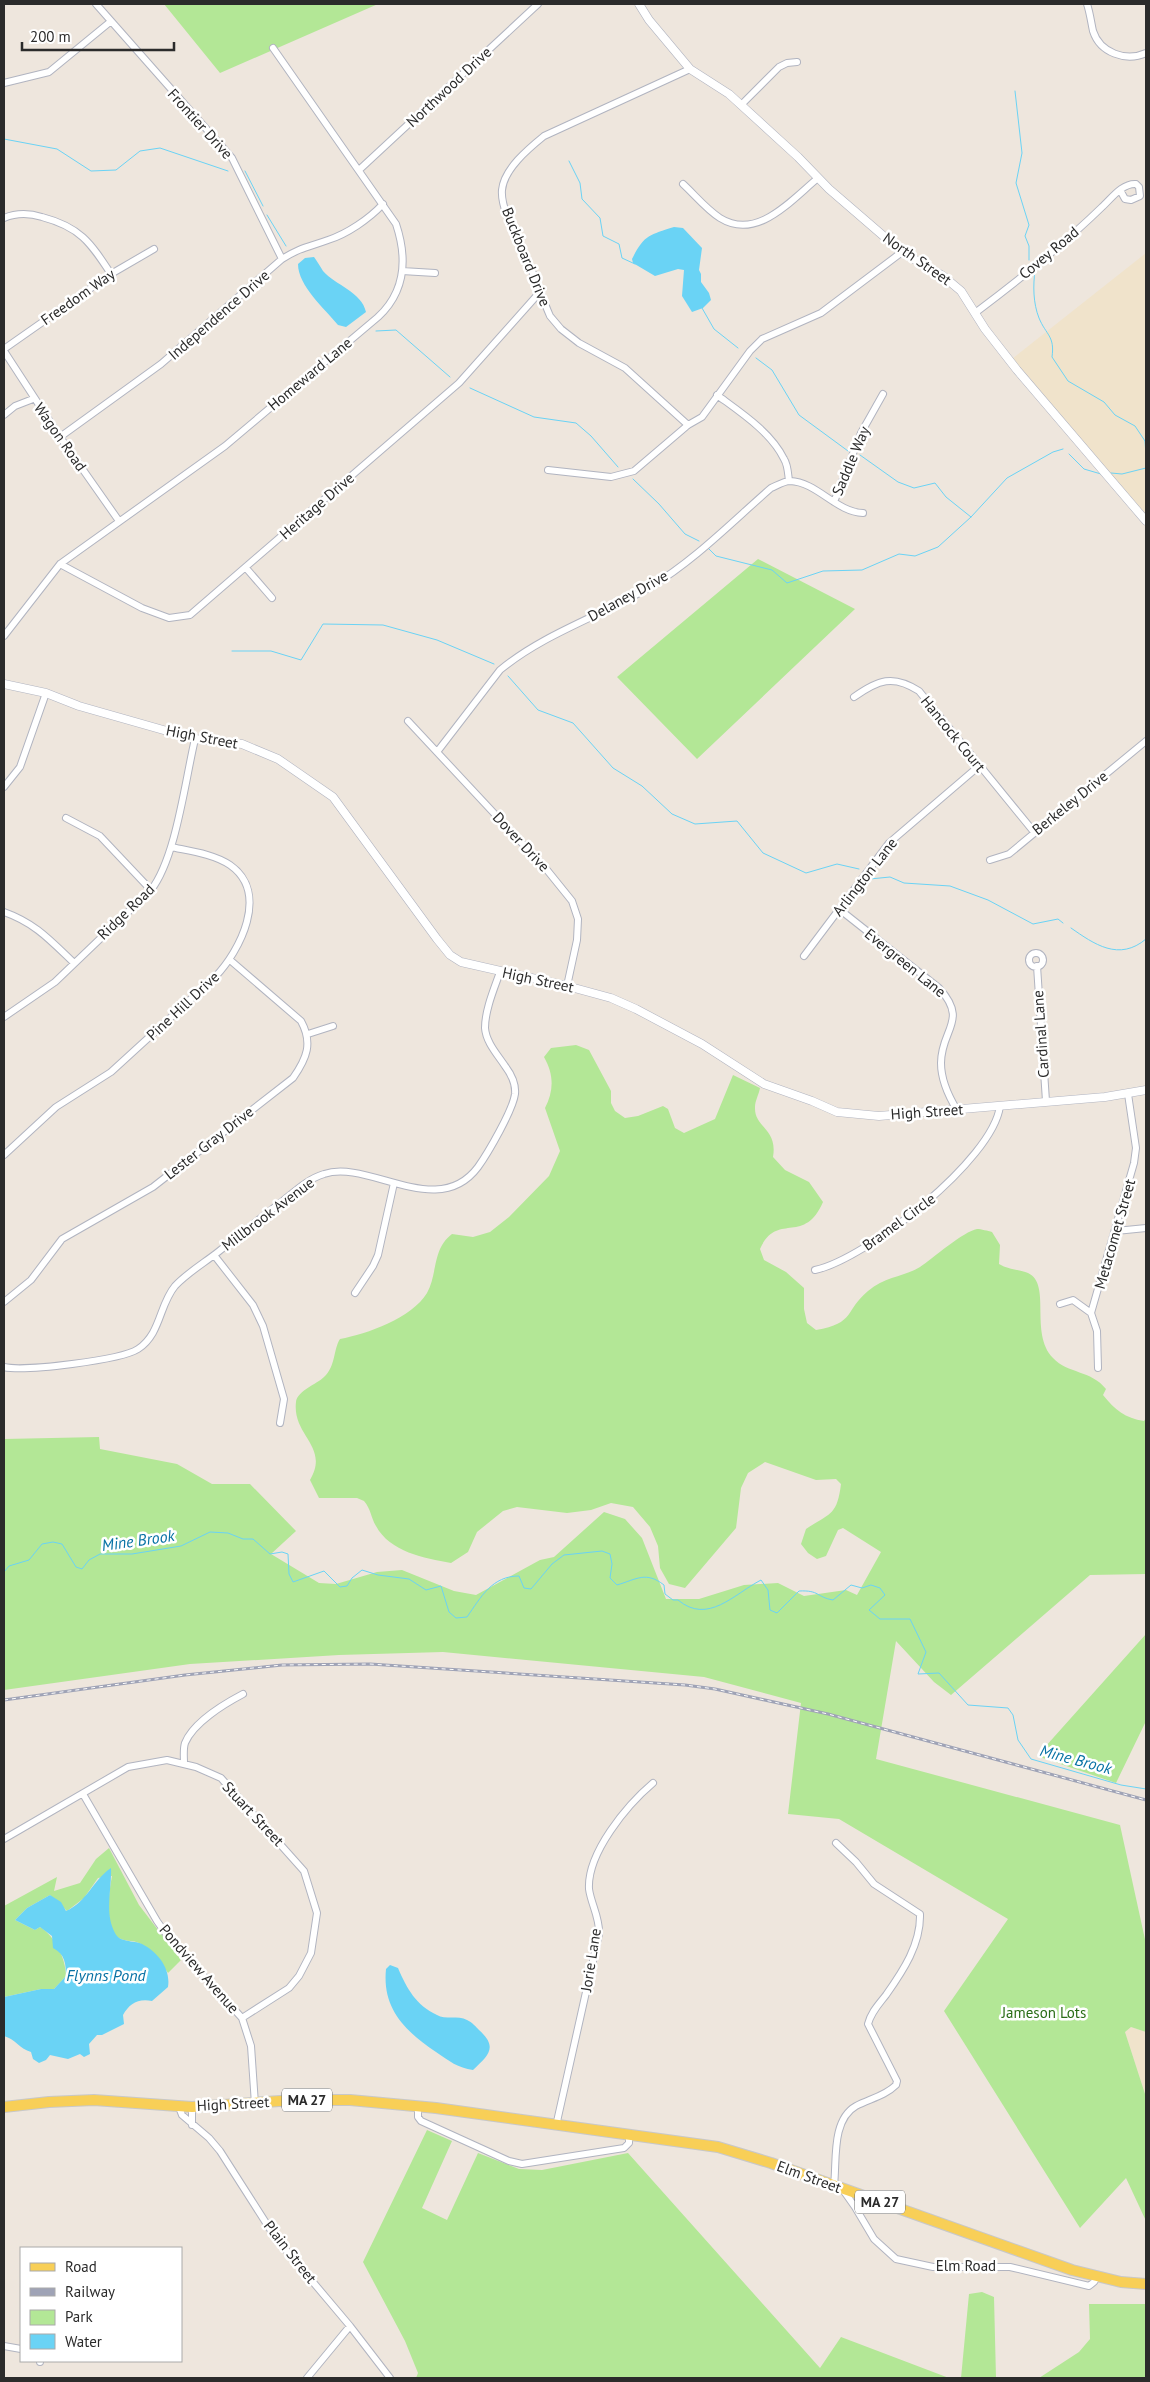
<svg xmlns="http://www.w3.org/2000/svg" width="1150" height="2382" viewBox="0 0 1150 2382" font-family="'PT Sans',sans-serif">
	<rect width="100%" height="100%" fill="#eee6dd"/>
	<!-- education -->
	<path fill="#f0e3cb" d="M1146 253V515L1012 359Z
		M1131 2027 1146 2032V2097L1125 2032Z"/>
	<!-- green -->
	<path fill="#b3e796" d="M164 4H378L220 73Z
		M758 559 855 609 697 759 617 677Z
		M576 1045 589 1050 611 1091V1103L615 1111 625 1118 638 1116 663 1106 668 1109 675 1128 684 1133 715 1119 733 1075 760 1088C759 1094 755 1101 755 1107 754 1128 778 1128 773 1157L785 1170 809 1182 823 1202C804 1246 777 1211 760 1249L764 1260 786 1272 804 1288V1309L807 1323 816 1330C856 1323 844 1311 868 1291 886 1276 904 1277 920 1267 932 1259 964 1231 977 1229 981 1229 988 1231 992 1232L1000 1245 999 1264C1009 1270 1018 1269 1028 1273 1052 1284 1029 1333 1053 1358 1068 1374 1091 1370 1106 1389L1103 1395C1115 1410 1125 1418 1144 1421L1146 1418V1574L1090 1575 951 1695 934 1682 896 1641 876 1759 1120 1825 1146 1944V2032L1131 2027 1125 2032 1146 2097V2221L1126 2178 1080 2228 944 2011 1008 1919 839 1819 788 1814 801 1703 704 1677 443 1652 339 1655 190 1664 4 1690V1439L99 1437 100 1449 177 1464 212 1484H250L296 1531 271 1554 319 1583 336 1584 377 1572 402 1570 454 1591 476 1595 540 1560 554 1557 604 1512 625 1519 642 1538 666 1599H699L744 1585 778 1583 804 1596 846 1590 857 1595 881 1552 843 1528 838 1530 826 1556 817 1559 808 1553 801 1544 806 1529C830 1513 837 1516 841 1484L836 1479 816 1480 765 1462 748 1473 741 1488 736 1528 685 1588 669 1584 660 1568 658 1546 650 1527 633 1507 611 1503 591 1510 567 1513 517 1507 503 1511 477 1532 468 1552 451 1563C424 1558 390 1552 376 1526 371 1518 371 1509 364 1501L357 1498H319L310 1480C330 1446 292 1436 296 1402 297 1391 317 1384 324 1377 336 1366 333 1350 340 1339 367 1334 412 1318 427 1293 438 1273 432 1249 452 1234L473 1237 490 1232 509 1217 549 1176 560 1151 545 1108C554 1090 554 1075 544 1057L551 1048Z
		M1146 1634V1721L1116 1783 1037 1756Z
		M109 1848 139 1905 181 1960 168 1973C164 1966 147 1947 141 1944 133 1939 122 1943 115 1935 105 1920 109 1892 112 1876L98 1878 84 1898 67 1911 50 1895 27 1908 15 1920 35 1930 40 1927C55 1936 66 1959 66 1976L54 1989H41L4 1997V1906L57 1877 54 1891 80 1883 96 1859Z
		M427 2130 452 2141 422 2208 447 2220 478 2153 519 2169 542 2170 628 2153 820 2368 841 2337 949 2378H416L418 2373 405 2341 363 2262Z
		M982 2292 994 2297 996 2378H961L969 2294Z
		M1089 2304H1146V2378H1039L1079 2352 1090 2339Z"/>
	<!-- water -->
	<path fill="#6ad3f5" d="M674 227 683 228 702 248 699 270 701 274V282L709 293 711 300 703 308 692 312 682 296 684 270 678 269 655 276 633 263 632 259C644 235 649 235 674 227Z
		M314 257C317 261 320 266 323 271 335 285 362 292 366 312L346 327 338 325C325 309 298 286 298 264L305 258Z
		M111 1868C112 1889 104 1913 115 1933 120 1943 133 1940 142 1944 158 1952 171 1969 168 1987L152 2001C138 1998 129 2004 123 2015L124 2024 102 2035H97L89 2044 90 2054 84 2057 80 2054 68 2059 50 2055 46 2060 39 2063 33 2059 31 2052C20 2049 15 2039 4 2036V1997L41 1989H54L66 1976C66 1964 65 1954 53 1948L52 1936 40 1927 35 1930 15 1920 27 1908 50 1895 61 1902 66 1911C87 1902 93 1880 111 1868Z
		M390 1965 398 1968C407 1989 416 2005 437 2015 445 2020 458 2015 467 2020 472 2022 476 2027 479 2030 498 2047 489 2055 473 2070 458 2068 449 2061 436 2052 405 2031 382 2009 386 1969Z"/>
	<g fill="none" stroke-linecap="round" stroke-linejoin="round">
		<!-- stream -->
		<path stroke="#6ad3f5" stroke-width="1" d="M1015 91 1022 153 1016 183 1029 225 1025 236 1029 246V260
			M4 139 57 149 91 171 116 170 140 151 160 148 228 171
			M569 161 580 183 582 199 600 218 603 236 619 244 622 258 635 264
			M245 171 263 206
			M267 215 286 246
			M1035 271C1033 285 1033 303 1039 318 1046 335 1055 336 1052 357L1068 381 1104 402 1115 415 1135 426 1145 441 1146 455
			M702 308 714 329 738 348
			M376 331 396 330 450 377
			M756 358 772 370 799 415 848 451
			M470 388 534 417 576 423 591 436 618 467
			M1069 454 1084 469 1101 474
			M860 455 898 482 914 488 935 483 946 497 971 517
			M1111 473 1122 474 1146 468
			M633 479 659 504 685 534 699 541
			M708 548 716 556 772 570 787 583 823 571 862 570 899 554 915 556 938 547 971 517 1007 478 1053 452 1063 449
			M232 651H271L301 660 323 624 383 625 437 640 494 664
			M508 676 538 710 573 723 613 768 642 786 672 814 695 824 737 821 763 853 806 873 837 864 859 869
			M870 879 890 877 904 883 950 886 988 900 1033 924 1058 919 1063 923
			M1071 928C1094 944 1119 962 1146 939
			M4 1572 9 1566 29 1560 42 1544 53 1542 62 1544 76 1567 82 1569 89 1560 100 1554H132L181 1546 210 1532 228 1533 243 1539H253L270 1554 282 1552 288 1554 289 1574 293 1582 324 1571 340 1587 347 1586 352 1578 362 1570 378 1575 409 1579 426 1590 441 1586 449 1612 456 1618 467 1617C481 1597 492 1576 519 1576L524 1588 531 1589 552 1564 564 1555 602 1551 610 1554 612 1564 610 1578 617 1585C637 1579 646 1571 664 1585L665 1594 673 1600H678C708 1625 734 1594 761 1580L768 1590 770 1610 777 1613 799 1591C820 1590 816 1597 833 1600L851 1585 862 1588 871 1585 880 1588 885 1595 869 1610 880 1619H910L926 1652 918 1674 939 1673 968 1705 1008 1708 1013 1715 1018 1740 1031 1759 1121 1785 1146 1789"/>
		<!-- minor casing -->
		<g stroke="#b1b4c0" stroke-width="8">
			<path id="minor" d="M96 4 232 158 282 259
				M1087 4C1090 13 1091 22 1093 31 1100 53 1126 62 1146 53
				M4 83 49 72 110 22
				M741 105 779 67 787 63 797 62
				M359 170 538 4
				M683 184C695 195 706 209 720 218 757 241 790 201 818 178
				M4 218C16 213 29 213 42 217 80 227 90 242 111 274
				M402 271 435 273
				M975 313C1019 280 1063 245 1102 207 1111 199 1122 183 1136 184L1139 187 1140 196 1131 200 1125 199 1120 190
				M4 349 111 274 154 249
				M4 351 60 437 119 521
				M717 395C740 412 771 432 784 459 788 465 788 474 789 481
				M4 415 15 406 33 399
				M688 425 625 368 579 343 561 329 550 316C543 300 537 283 530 266 522 246 500 211 502 190 504 169 528 149 544 136L690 69
				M60 437 161 364 282 259C301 247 309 247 328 240 347 234 369 219 383 204
				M548 470 611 477 634 471 688 425 702 417 750 351 762 339 821 313 902 252
				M834 502 861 433 883 394
				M60 564 142 608 169 618 190 615 459 383 540 292
				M246 568 272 598
				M4 636 60 564 225 446 378 317C406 291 407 257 396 224L273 48
				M854 697C878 680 893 674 919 691L1034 832
				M408 721 547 870 572 901 578 919 577 940 567 986
				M437 752 500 670C545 633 601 616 650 587 694 561 733 521 771 488 776 486 784 481 790 481 817 482 836 512 863 513
				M4 787 20 767 46 693
				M66 818 100 836 151 890
				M990 860 1009 854 1146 741
				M839 909 939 988C969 1021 941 1029 941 1063 941 1079 949 1097 957 1110
				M4 912C35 923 50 940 74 963
				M1029 960a7 7 0 1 1 14 0a7 7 0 1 1-14 0Z
				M804 956 889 843 979 766
				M1037 966 1046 1101
				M4 1017 55 982 151 890C176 858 185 781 195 739
				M308 1034 333 1026
				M4 1155 56 1107 111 1072 215 977C240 951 270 893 230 865 214 854 190 851 171 847
				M1116 1231 1146 1228
				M214 1255 253 1305 263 1326 284 1399 280 1423
				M815 1270C866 1259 993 1160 1000 1106
				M355 1293 373 1266 378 1255 394 1183
				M4 1302 31 1280 62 1239 153 1187 293 1078C307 1058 313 1043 301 1021L230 960
				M1060 1304 1073 1300 1091 1313
				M4 1367C24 1372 121 1360 138 1349 161 1334 159 1305 175 1286 187 1273 204 1263 218 1252 238 1236 258 1220 279 1204 293 1193 307 1179 324 1174 369 1159 438 1221 478 1167 488 1153 513 1110 515 1094 516 1084 511 1074 505 1066 497 1054 486 1042 485 1028 485 1010 494 989 500 972
				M1098 1368 1097 1331 1091 1313 1134 1163 1136 1148 1128 1094
				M184 1763C184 1757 183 1749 185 1743 193 1723 224 1704 243 1694
				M83 1794 157 1921 169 1938 242 2018 251 2046 255 2104
				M4 1839 128 1767 167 1760 196 1767 221 1778 304 1871 317 1913 311 1953 299 1976 289 1988 242 2018
				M418 2106V2117L421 2121 509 2161 522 2164 624 2148 629 2143V2135
				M179 2107 182 2115 209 2138 220 2151 275 2237 350 2326 390 2378
				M192 2107V2125
				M556 2126 599 1934C600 1918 591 1904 589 1889 587 1853 627 1805 653 1783
				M834 2185C837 2162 831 2120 856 2106 869 2099 885 2096 896 2085L897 2081 868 2024C871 2012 879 2004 886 1995 903 1971 921 1944 920 1914L874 1884 856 1862 836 1843
				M843 2190 855 2207
				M861 2196 855 2207 874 2239 896 2259 933 2267H1010L1089 2286 1094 2282 1097 2277
				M4 2346 21 2349
				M40 2361V2362
				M307 2378 350 2326"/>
		</g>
		<!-- tertiary casing -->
		<g stroke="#b1b4c0" stroke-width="9">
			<path id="tertiary" d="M639 4 649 20 690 69 729 94 798 157 829 189 902 252 943 276 961 291 985 329 1017 370 1146 521
				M4 684 46 693 79 706 195 739 242 744 278 759 333 797 437 939 450 955 461 962 567 986 611 998 636 1009 702 1044 764 1084 812 1101 837 1112 879 1116 1105 1097 1146 1090"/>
		</g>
		<!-- primary casing -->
		<g stroke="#c8c8c8" stroke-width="12">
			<path id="primary" d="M4 2107 49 2102 94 2100 192 2107 295 2100H350L436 2108 718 2147 771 2163 1072 2270 1121 2282 1146 2284"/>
		</g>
		<!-- minor -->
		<use href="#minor" stroke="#fff" stroke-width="6"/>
		<!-- tertiary -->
		<use href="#tertiary" stroke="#fff" stroke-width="8"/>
		<!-- primary -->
		<use href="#primary" stroke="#f8cf57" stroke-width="10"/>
		<!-- rail casing -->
		<g stroke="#9fa3b6" stroke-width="3">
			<path id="rail" d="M4 1700 185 1675 282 1665 370 1664 685 1685 715 1689 828 1714 1146 1800"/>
		</g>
		<!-- rail -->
		<use href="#rail" stroke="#fff" stroke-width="1" stroke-dasharray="4" stroke-linecap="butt"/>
	</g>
	<g text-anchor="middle" stroke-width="5" stroke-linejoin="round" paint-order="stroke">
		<!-- shield labels -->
		<g fill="#fff" stroke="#6b6b6b" stroke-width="1">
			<rect x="282" y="2088.5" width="50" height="23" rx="4"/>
			<rect x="855" y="2190.5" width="50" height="23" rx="4"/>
		</g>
		<g font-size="14" font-weight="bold" fill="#2b2b2b">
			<text x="307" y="2105">MA 27</text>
			<text x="880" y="2207">MA 27</text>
		</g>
		<!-- street labels -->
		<g font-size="15" fill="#2b2b2b" stroke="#fff">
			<text transform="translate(449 87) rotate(-43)" y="5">Northwood Drive</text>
			<text transform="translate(200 124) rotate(48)" y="5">Frontier Drive</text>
			<text transform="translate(1049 253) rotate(-40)" y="5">Covey Road</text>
			<text transform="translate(526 257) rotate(68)" y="5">Buckboard Drive</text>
			<text transform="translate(917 259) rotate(35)" y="5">North Street</text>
			<text transform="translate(78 297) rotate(-35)" y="5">Freedom Way</text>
			<text transform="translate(219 315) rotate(-41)" y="5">Independence Drive</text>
			<text transform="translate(310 374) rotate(-40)" y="5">Homeward Lane</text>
			<text transform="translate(60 437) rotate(55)" y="5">Wagon Road</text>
			<text transform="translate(851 461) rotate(-67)" y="5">Saddle Way</text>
			<text transform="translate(317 506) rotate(-41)" y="5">Heritage Drive</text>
			<text transform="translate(628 596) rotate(-29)" y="5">Delaney Drive</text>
			<text transform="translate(953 734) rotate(51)" y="5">Hancock Court</text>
			<text transform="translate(202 737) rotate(11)" y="5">High Street</text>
			<text transform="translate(1070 803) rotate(-39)" y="5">Berkeley Drive</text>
			<text transform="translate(521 842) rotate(47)" y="5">Dover Drive</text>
			<text transform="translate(865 877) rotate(-52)" y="5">Arlington Lane</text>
			<text transform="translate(126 912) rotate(-44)" y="5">Ridge Road</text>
			<text transform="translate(905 963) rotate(39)" y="5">Evergreen Lane</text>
			<text transform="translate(538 980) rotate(12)" y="5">High Street</text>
			<text transform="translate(183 1006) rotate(-43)" y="5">Pine Hill Drive</text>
			<text transform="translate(1041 1034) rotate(-94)" y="5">Cardinal Lane</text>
			<text transform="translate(927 1112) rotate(-4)" y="5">High Street</text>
			<text transform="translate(209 1143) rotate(-38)" y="5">Lester Gray Drive</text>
			<text transform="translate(268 1214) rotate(-37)" y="5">Millbrook Avenue</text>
			<text transform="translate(899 1222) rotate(-36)" y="5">Bramel Circle</text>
			<text transform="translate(1115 1234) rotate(-74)" y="5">Metacomet Street</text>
			<text transform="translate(253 1814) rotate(47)" y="5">Stuart Street</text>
			<text transform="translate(591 1960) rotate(-81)" y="5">Jorie Lane</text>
			<text transform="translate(199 1969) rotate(49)" y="5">Pondview Avenue</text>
			<text transform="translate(233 2104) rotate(-3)" y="5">High Street</text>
			<text transform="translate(809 2177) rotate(20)" y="5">Elm Street</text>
			<text transform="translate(290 2252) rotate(52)" y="5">Plain Street</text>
			<text x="966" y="2271">Elm Road</text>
		</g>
		<!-- park labels -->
		<g font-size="15" fill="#2a6d16" stroke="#fff">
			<text x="1044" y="2018">Jameson Lots</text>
		</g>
		<!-- water labels -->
		<g font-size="16" font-style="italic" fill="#0671a4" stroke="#fff">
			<text transform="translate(138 1540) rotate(-8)" y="6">Mine Brook</text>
			<text transform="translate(1076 1759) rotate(15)" y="6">Mine Brook</text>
			<text x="106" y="1981">Flynns Pond</text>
		</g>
	</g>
	<!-- border -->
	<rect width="1150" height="2382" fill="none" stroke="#2b2b2b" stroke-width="10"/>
	<!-- legend -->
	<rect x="20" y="2247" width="162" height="115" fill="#ffffff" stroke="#aaaaaa"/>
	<rect x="30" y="2263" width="25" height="8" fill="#f8cf57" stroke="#aaaaaa"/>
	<text x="65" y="2272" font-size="15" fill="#2b2b2b">Road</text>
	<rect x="30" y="2288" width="25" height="8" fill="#9fa3b6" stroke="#aaaaaa"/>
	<text x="65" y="2297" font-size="15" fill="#2b2b2b">Railway</text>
	<rect x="30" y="2310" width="25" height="15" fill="#b3e796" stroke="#aaaaaa"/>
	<text x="65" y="2322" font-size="15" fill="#2b2b2b">Park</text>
	<rect x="30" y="2334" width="25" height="15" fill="#6ad3f5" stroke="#aaaaaa"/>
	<text x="65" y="2347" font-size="15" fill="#2b2b2b">Water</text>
	<!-- scale -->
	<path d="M22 42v8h152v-8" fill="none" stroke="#2b2b2b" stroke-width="2.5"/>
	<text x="30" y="42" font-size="15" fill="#2b2b2b" stroke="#ffffff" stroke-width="4" paint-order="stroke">200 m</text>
</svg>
